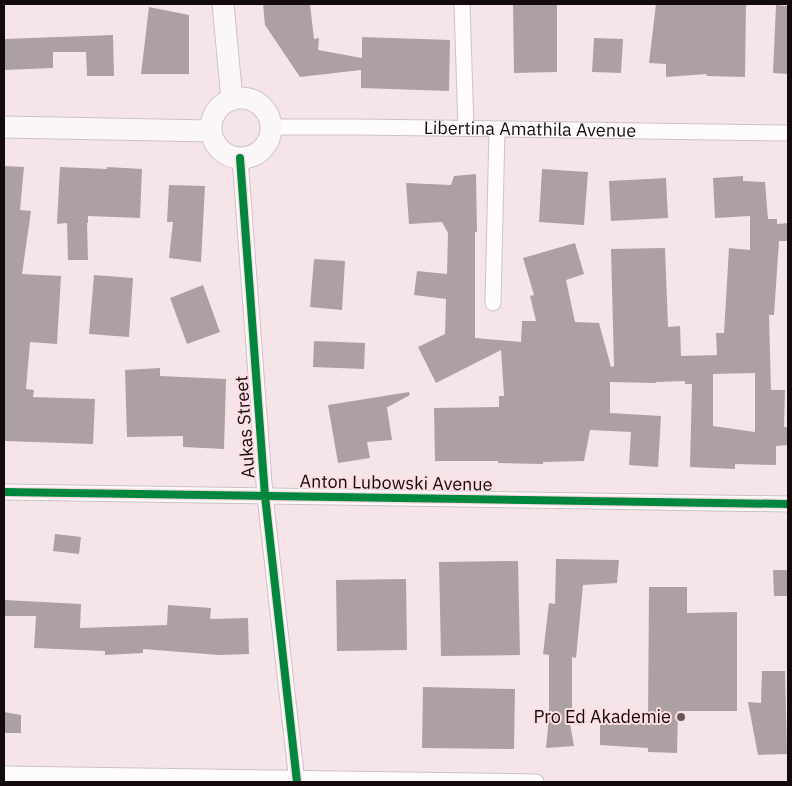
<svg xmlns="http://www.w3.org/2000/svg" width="792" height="786" viewBox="0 0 792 786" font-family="'IBM Plex Sans',sans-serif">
	<rect width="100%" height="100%" fill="#f5e5e8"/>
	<!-- building -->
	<path fill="#aca0a3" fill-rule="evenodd" d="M263 4H310L314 39 319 38 318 50 362 58V37L450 40 449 91 361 88V70L300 77 265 25Z
		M513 4H557V72L514 73Z
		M656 4H746L745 77 706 76 707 74 666 77V64L649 63Z
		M776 5 788 6V74L773 73Z
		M149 7 189 15V74H141Z
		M113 35 114 76H87L86 52H53V68L4 70V39Z
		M594 38 623 39 621 73 592 72Z
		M4 166 24 167 20 210 31 211 22 274 61 276 57 344 30 342 26 389 34 390 33 397 95 399 93 444 4 441Z
		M60 167 107 169V167L142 169 140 218 88 216V223H87L88 260H68L67 223 57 224Z
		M542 169 588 172 584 225 539 222Z
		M476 174 477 232H475V338L521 342 522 321H536L530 296 534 295 523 258 575 243 584 274 566 280 575 322 599 323 611 367 614 366 611 249 665 248 668 327 680 326 681 356 717 355 716 333H724L729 248 750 250V216L715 218 713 178 743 176V181L765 182 768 219H777V224L788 223V241H779L774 315H769L771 390H785L784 427H788V445L776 446V465L735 464V469L690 467 692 384H685V381L656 382V383L610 382V413L661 416 658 467 629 465 631 432 590 430 584 461 543 462V464L498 463V461H435L434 408 499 407V396H504L501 350 436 383 418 347 445 334 446 299 414 295 417 271 447 274 448 233 442 222 409 224 406 183 451 185 454 176ZM755 373V432L713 426V374Z
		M666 178 668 218 611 221 609 181Z
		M169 185 205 186 201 262 169 258 173 222H167Z
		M314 259 345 261 342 310 310 307Z
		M94 275 133 278 129 337 89 334Z
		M203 285 220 332 187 344 170 298Z
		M314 341 365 343 364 369 313 367Z
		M160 368V376L226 379 224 449 183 447V436L127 437 125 370Z
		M409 392 410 395 386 408H387L392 440 367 442 370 458 338 463 328 405Z
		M55 534 81 537 79 554 53 551Z
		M556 559 619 560 617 583 583 585 576 658 572 657V719L569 718 574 746 546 748 549 717V655L543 654 549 603 555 604Z
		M518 561 520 655 441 656 439 562Z
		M773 570H788V596H774Z
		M406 579 407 650 337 651 336 580Z
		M649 587H687V613L737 612V711H678L677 753 648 752V748L600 745V722H648Z
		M4 600 81 604 80 628 167 625 168 605 211 608 210 619 248 618 249 654 219 655 143 649V653L105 655V651L34 648 36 616H4Z
		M762 671H785L787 754 758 755 748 702 761 703Z
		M423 687 515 689 514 749 422 748Z
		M4 712 21 715V733H4Z"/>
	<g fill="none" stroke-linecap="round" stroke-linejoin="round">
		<!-- street casing -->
		<g stroke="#cec1c4" stroke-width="17">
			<g id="street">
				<path d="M462 4 466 128"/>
				<path id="s1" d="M271 127H359L788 133"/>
				<path d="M240 158 265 496 297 782"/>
				<path d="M493 303 497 129"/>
				<path d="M4 492 788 504"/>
				<path d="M4 774 536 782"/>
			</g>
		</g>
		<!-- secondary casing -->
		<g stroke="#cec1c4" stroke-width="23">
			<path id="secondary" d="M223 4 232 100
				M211 128a30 30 0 1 1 60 0a30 30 0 1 1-60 0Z
				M4 127 211 131"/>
		</g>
		<!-- street -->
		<use href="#street" stroke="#fefbfc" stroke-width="15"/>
		<!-- secondary -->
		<use href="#secondary" stroke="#fbf7f7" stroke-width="21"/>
		<!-- cycleway casing -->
		<g stroke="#fcdee4" stroke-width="11">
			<path id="cycleway" d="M240 158 265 496 297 782
				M4 492 788 504"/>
		</g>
		<!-- cycleway -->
		<use href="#cycleway" stroke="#00873e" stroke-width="8"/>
	</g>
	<!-- markers -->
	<circle fill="#63575a" stroke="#fcdee4" stroke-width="2" cx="681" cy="717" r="5"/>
	<g text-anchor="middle" stroke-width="4" stroke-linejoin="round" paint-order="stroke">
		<!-- street labels -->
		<g font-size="18" fill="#140b0d" stroke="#fcdee4">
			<text dy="6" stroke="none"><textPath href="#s1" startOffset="259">Libertina Amathila Avenue</textPath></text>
			<text transform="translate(245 427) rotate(-94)" y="6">Aukas Street</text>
			<text transform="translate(396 483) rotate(1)" y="6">Anton Lubowski Avenue</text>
		</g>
		<!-- poi labels -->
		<g font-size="18" fill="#140b0d" stroke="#fcdee4" text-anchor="end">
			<text x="671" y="723">Pro Ed Akademie</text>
		</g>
	</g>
	<!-- border -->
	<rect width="792" height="786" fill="none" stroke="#140b0d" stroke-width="10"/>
</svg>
